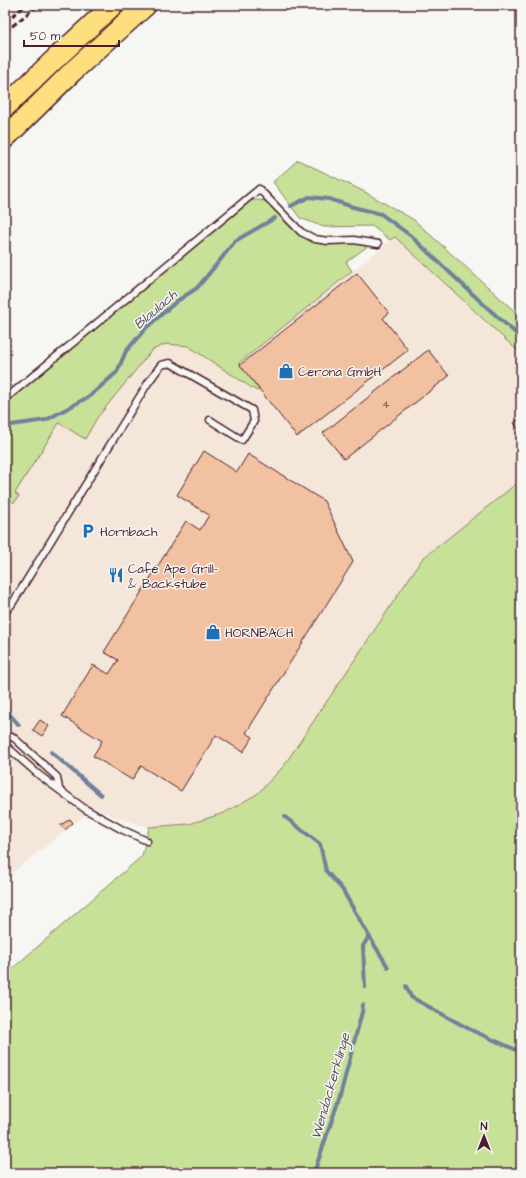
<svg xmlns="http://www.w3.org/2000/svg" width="526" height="1178" viewBox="0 0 526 1178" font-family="'Architects Daughter',sans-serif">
	<rect width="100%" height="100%" fill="#f6f6f2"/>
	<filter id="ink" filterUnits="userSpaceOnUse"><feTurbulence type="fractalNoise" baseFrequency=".025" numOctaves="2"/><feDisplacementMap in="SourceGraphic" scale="8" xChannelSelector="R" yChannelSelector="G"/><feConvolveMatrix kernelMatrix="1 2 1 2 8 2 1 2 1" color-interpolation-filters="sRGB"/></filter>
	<g filter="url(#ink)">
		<!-- built -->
		<path fill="#f5e6da" d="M395 237 521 354V480L422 559 283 767 257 794 224 813 189 824 149 827 120 819 94 808 5 878V441L195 313 239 363Z"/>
		<!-- green -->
		<path fill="#c7e198" stroke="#888062" d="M298 160 363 191 414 220 521 317V354L395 237 390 240 372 226 324 227 300 218 273 182Z
			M257 200 267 201 301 232 315 239 372 243 346 262 352 271 239 363 260 391 255 390 188 346 166 344 152 350 97 418 85 439 59 423 15 493 19 496 14 503 9 498 5 508V399L245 201Z
			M521 480V1173H5V975L142 856 149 827 189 824 224 813 257 794 283 767 422 559Z"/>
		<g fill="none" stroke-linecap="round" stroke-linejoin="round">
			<!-- stream -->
			<path stroke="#6f819b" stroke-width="4" d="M291 206 309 197 329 199 353 207 381 214 411 236 480 301 521 338
				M5 427 11 425 46 420 90 396 117 372 126 351 147 327 177 301 197 288 221 259 235 241 275 218
				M5 709 19 725
				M51 752 101 795
				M285 817 320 844 326 871 342 889 369 936 363 946 365 987
				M369 936 388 967
				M406 986 411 997 471 1030 521 1052
				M316 1173 315 1170 340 1096 362 1012 363 1005"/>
		</g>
		<!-- building -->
		<path fill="#f2c1a2" stroke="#4a1f2b" d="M357 273 389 313 383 318 408 350 297 437 240 365Z
			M428 350 449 376 344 459 323 433Z
			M521 418V434L514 423Z
			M204 451 237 472 248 454 324 501 353 562 246 733 253 737 243 752 216 735 181 791 141 766 132 780 93 756 102 741 62 716 93 665 109 674 118 660 104 652 186 521 200 530 209 515 177 495Z
			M40 720 49 726 42 736 33 730Z
			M70 819 73 823 65 830 61 825Z"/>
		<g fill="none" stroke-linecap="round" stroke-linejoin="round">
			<!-- service casing -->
			<g stroke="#4a1f2b" stroke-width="9">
				<path id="service" d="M5 399 259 189 301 232 315 239 328 241 354 240 378 244
					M5 612 12 604 148 383 161 365 170 363 252 410 254 421 242 440 210 420
					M5 738 13 737 57 777 59 789
					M5 745 39 775 85 809 123 830 147 841"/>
			</g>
			<!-- trunk casing -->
			<g stroke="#4a1f2b" stroke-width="23">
				<path id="trunk" d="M5 107 54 60 113 5
					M5 138 73 71 146 5"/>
			</g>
			<!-- service -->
			<use href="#service" stroke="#f6f6f2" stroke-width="6"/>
			<!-- trunk -->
			<use href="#trunk" stroke="#fedf80" stroke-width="20"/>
			<!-- rail -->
			<path stroke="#4a1f2b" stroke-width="3" stroke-dasharray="6 3" stroke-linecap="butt" d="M5 22 26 5
				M5 32 38 5"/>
		</g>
	</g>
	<!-- icons -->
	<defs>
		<g id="shop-bare" transform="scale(1.2)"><path d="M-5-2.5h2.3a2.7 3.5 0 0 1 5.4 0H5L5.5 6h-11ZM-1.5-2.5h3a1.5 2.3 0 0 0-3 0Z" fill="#1f6fb2" stroke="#f6f6f2" stroke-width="2.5" paint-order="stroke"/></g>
		<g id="parking-bare" transform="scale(1.2)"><path d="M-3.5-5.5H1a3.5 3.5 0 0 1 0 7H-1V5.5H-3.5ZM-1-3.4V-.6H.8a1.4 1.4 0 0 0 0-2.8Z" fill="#1f6fb2" stroke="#f6f6f2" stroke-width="2.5" paint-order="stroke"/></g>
		<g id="restaurant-bare" transform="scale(1.2)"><path d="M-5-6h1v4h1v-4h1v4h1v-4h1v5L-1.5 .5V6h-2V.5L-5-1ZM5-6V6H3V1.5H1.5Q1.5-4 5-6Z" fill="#1f6fb2" stroke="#f6f6f2" stroke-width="2.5" paint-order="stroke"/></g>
	</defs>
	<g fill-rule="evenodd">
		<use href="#shop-bare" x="286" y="371"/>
		<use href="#parking-bare" x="88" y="531"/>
		<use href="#restaurant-bare" x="116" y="575"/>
		<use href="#shop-bare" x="213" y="632"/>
	</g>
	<g text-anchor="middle" stroke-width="3" stroke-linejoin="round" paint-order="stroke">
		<!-- number labels -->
		<g font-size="11" fill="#744849">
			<text x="386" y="408">4</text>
		</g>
		<!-- poi labels -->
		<g font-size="13" fill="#4a1f2b" stroke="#f6f6f2" text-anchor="start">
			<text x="298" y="376">Cerona GmbH</text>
			<text x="100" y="536">Hornbach</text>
			<text x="128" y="573">Café Ape Grill-<tspan x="128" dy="15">&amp; Backstube</tspan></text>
			<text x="225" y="637">HORNBACH</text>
		</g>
		<!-- water labels -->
		<g font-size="14" font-style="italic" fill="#5c5063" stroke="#f6f6f2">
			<text transform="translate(155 309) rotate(-41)" y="5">Blaulach</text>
			<text transform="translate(330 1086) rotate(-74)" y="5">Wendackerklinge</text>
		</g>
	</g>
	<!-- margin -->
	<rect width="526" height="1178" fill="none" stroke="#f6f6f2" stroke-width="20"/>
	<rect x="10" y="10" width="506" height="1158" fill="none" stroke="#4a1f2b" stroke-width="1.5" filter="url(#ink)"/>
	<!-- north arrow -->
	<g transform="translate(484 1136)" stroke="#f6f6f2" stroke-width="3" paint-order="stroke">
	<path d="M0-3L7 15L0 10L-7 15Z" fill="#4a1f2b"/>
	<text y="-6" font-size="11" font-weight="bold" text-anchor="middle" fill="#4a1f2b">N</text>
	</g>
	<!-- scale -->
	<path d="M24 40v6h95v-6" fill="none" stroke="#4a1f2b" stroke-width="2"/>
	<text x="30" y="40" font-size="12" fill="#4a1f2b" stroke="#f6f6f2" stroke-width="3" paint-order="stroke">50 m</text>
</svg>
